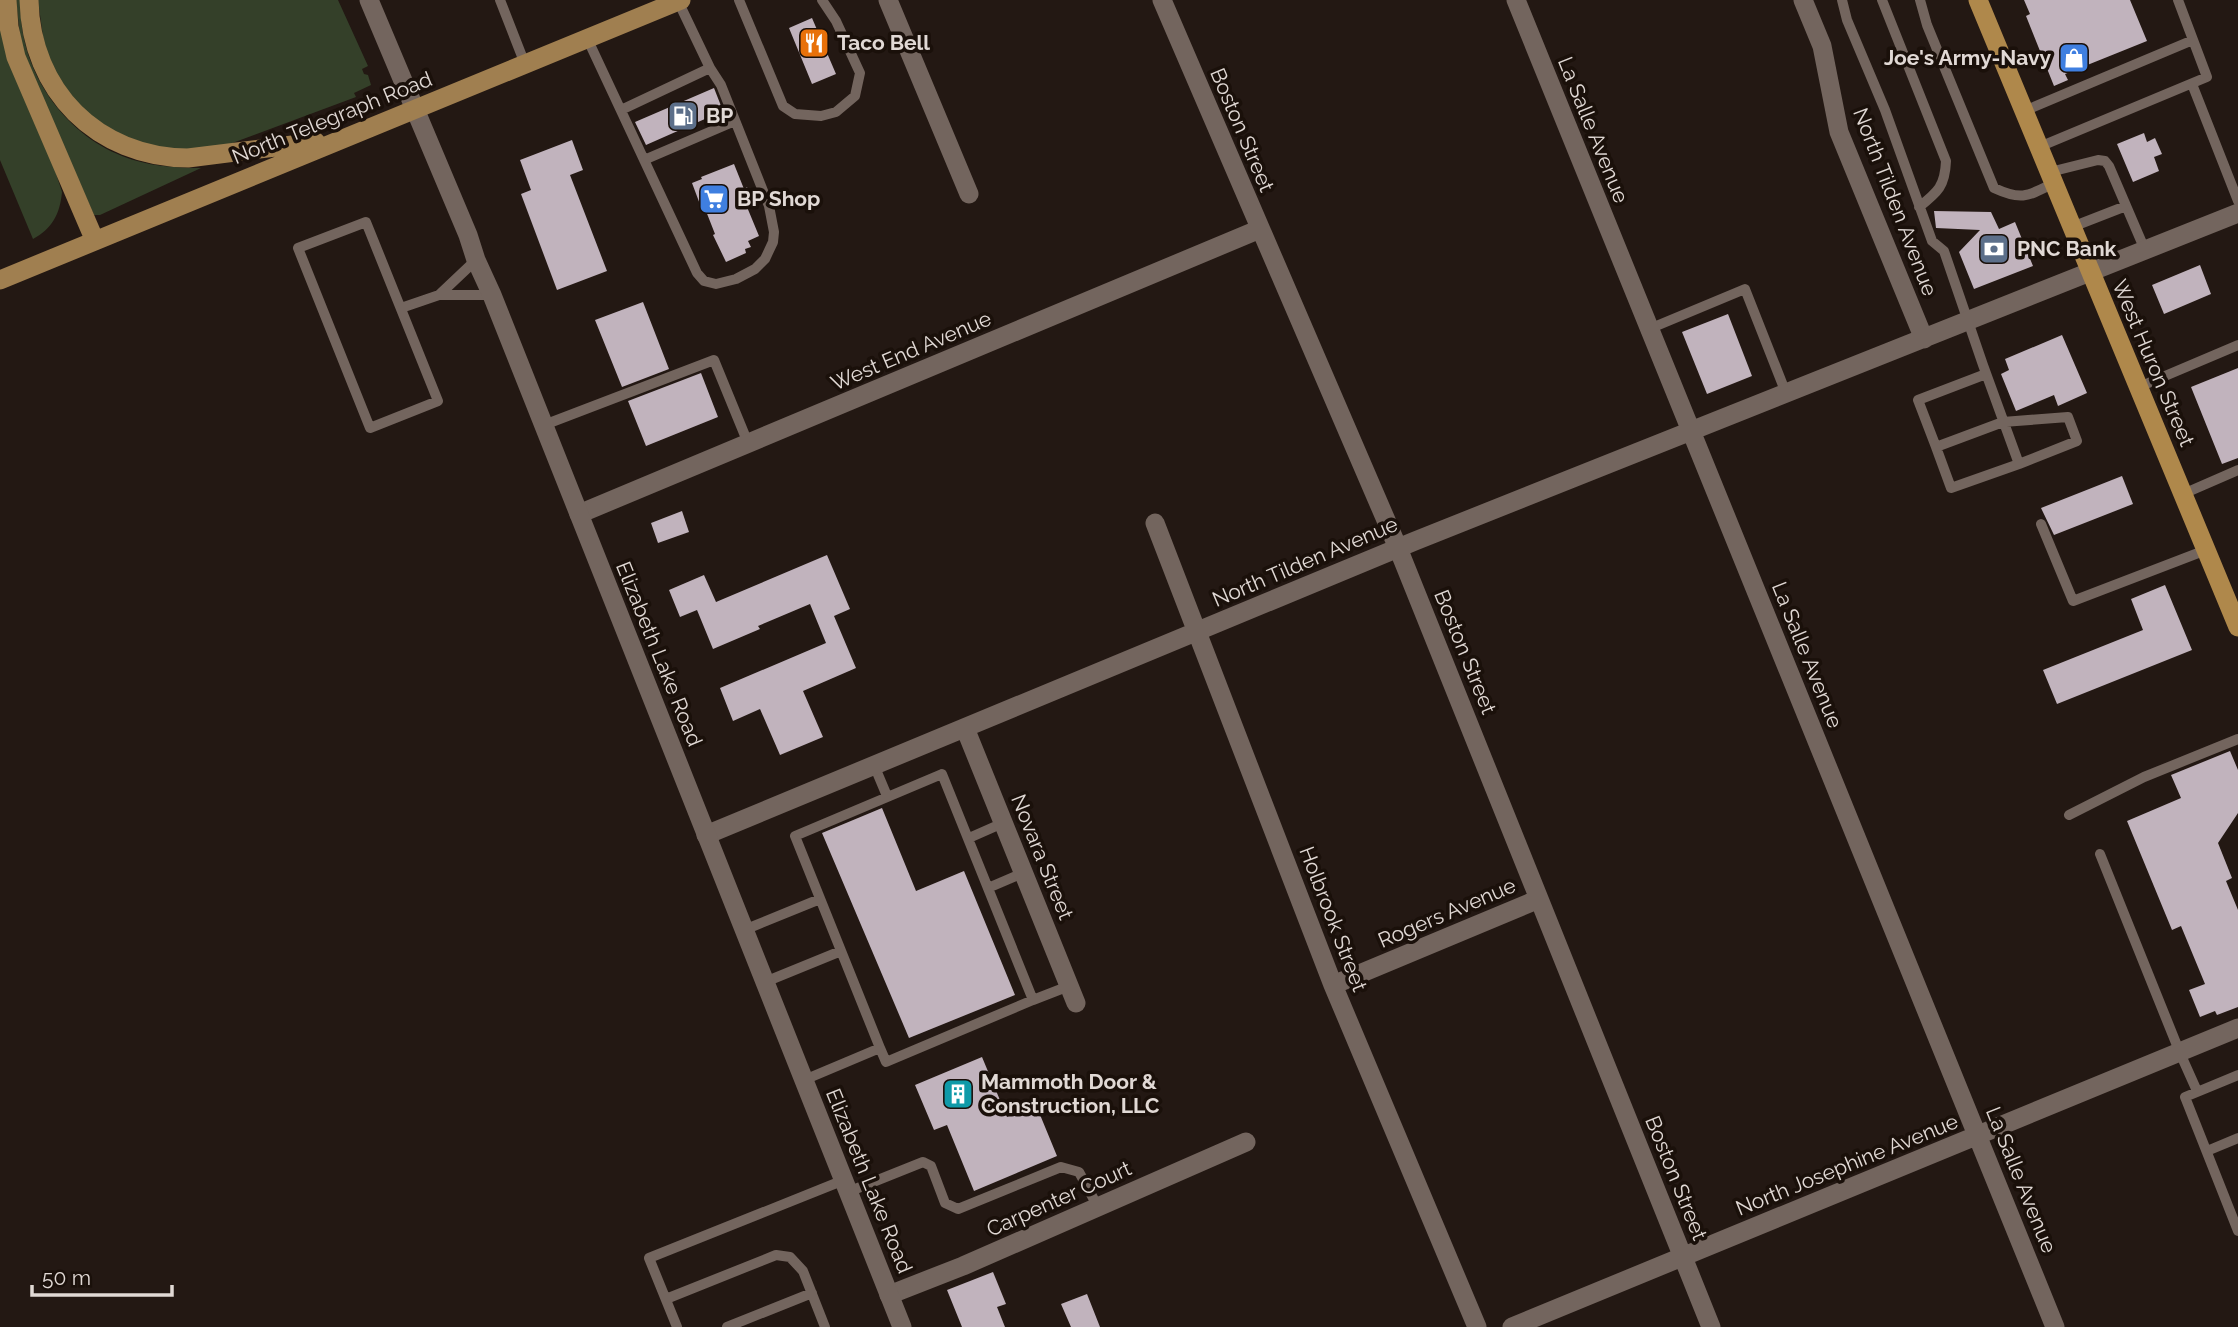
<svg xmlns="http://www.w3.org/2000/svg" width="2238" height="1327" viewBox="0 0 2238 1327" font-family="Raleway,sans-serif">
	<rect width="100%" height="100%" fill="#231813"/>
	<!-- green -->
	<path fill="#344029" d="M0 0 62 192C60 214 52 229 33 239L0 160Z
		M16 0H21C17 66 61 132 122 156 147 166 174 168 201 168L100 215H94L22 53Z
		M38 0H338L368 66 362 69 364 74 368 75 371 85 354 93 356 97 227 145 180 153 127 139 84 112 52 69 44 44Z"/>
	<!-- building -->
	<path fill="#c1b3bd" d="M2024 0H2130L2147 41 2065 74 2068 80 2054 86 2026 16 2030 14Z
		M812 18 836 74 812 84 789 28Z
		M714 88 723 111 646 145 635 122Z
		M2144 133 2147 142 2155 138 2162 154 2154 157 2159 171 2133 182 2117 144Z
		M572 140 583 170 570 175 607 271 557 290 521 194 531 190 520 160Z
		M734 164 744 189 747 187 754 204 747 207 759 236 748 241 751 247 745 249 746 253 726 262 713 235 715 234 704 206 701 207 692 183 702 179 701 177Z
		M1934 211 1991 212 1999 229 2015 222 2033 266 1974 289 1959 252 1980 230 1936 228Z
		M2200 265 2211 294 2164 314 2152 285Z
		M643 302 669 369 622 387 595 320Z
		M1728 314 1752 376 1707 394 1682 332Z
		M2062 335 2087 393 2058 406 2054 395 2016 411 2001 374 2009 370 2005 359Z
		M2238 368V458L2222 464 2191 387Z
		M701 373 718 417 646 446 628 401Z
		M2122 476 2133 504 2054 535 2041 508Z
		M682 511 689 532 658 543 651 523Z
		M827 555 850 609 834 616 856 668 803 691 823 737 780 755 760 709 733 721 720 688 826 643 810 604 758 626 760 629 713 649 697 610 680 617 669 590 704 575 716 602Z
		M2165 585 2192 650 2057 704 2043 670 2143 630 2131 599Z
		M2230 751 2238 770V813L2218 843 2232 878 2226 881 2238 910V1007L2217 1015 2215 1011 2200 1017 2189 990 2205 984 2181 926 2172 930 2127 821 2181 798 2171 775Z
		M882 808 916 891 964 871 1015 995 909 1038 822 833Z
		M982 1057 1007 1117 1036 1105 1057 1156 974 1191 947 1125 934 1130 915 1085Z
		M993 1272 1006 1304 997 1307 1005 1327H962L947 1290Z
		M1087 1294 1100 1327H1071L1061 1304Z"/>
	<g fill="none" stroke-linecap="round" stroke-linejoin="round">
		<!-- service -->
		<path stroke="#73655e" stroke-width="10" d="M500 0 525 64
			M739 0 783 106 795 114 821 116 836 112 855 96 860 73 836 21 822 0
			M1842 0 1847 20 1885 110 1932 241 1944 251 1983 365C1995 398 2007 431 2019 464L2077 441 2068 417 2003 422 1936 447 1918 400 1986 374
			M1882 0 1946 161C1945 186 1938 192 1919 207
			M1920 0 1927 25 1994 188C2022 201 2028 196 2054 183
			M587 38 697 273 704 281 716 284 736 279 755 269 765 259 773 242 774 232 769 206 721 85 710 68 678 1
			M2192 84 2238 201
			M621 110 710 68
			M2024 111 2193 40
			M2039 147 2207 77 2178 0
			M644 160 735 121
			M2050 172 2098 160 2105 161 2109 166 2145 250
			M366 222 438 401 370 428 298 248Z
			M2072 227 2126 206
			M439 295 476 260
			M401 308 439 295H492
			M1649 329 1745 289 1786 393
			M2139 387 2238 345
			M544 425 714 360 748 443
			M1936 447 1951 488 2019 464
			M2183 494 2238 470
			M2041 524 2073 601 2206 550
			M874 765 887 796
			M2069 815 2144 777 2238 739
			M969 838 1003 823
			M2100 854 2180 1053 2197 1091
			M988 888 1023 873
			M744 930 820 899
			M765 982 841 951
			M1033 1000 1069 986
			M2238 1075 2185 1097 2238 1231
			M804 1080 880 1048 886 1062 1033 1000 942 774 795 836 880 1048
			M2207 1151 2238 1138
			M848 1192 923 1162 931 1166 945 1203 958 1209 1061 1167 1079 1172 1098 1207
			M666 1299 776 1255 790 1257 803 1271 825 1327
			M677 1327 649 1258 844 1180
			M727 1327 812 1293"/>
		<!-- minor -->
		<path stroke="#73655e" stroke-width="19" d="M888 0 969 194
			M1162 0 1398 548 1711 1327
			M1516 0 2055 1327
			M1803 0 1822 46 1839 132 1924 339
			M579 514 1260 229
			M1155 523 1333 985 1477 1327
			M965 728 1076 1003
			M706 835 1415 541 2238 213
			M1333 985 1539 899
			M889 1295 963 1266 1246 1142
			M1512 1327 2238 1028"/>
		<!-- secondary -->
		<path stroke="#73655e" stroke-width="19" d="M369 0 468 235 476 260 492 295 902 1327"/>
		<!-- primary -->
		<path stroke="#a07f50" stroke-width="19" d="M7 0 9 27 16 57 95 241
			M29 0C31 91 97 157 188 158L316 142
			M0 280 681 0"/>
		<!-- trunk -->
		<path stroke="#af884b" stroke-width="19" d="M1978 0 2238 627"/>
	</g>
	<!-- icons -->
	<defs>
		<g id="restaurant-square" transform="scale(1.575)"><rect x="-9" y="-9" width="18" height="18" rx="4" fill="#e8710a" stroke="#1a100a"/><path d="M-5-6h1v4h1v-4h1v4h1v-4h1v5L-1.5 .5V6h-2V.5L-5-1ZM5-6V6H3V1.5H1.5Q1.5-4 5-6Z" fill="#fff"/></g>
		<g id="shop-square" transform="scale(1.575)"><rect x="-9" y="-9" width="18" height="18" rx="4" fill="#3f7fe0" stroke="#1a100a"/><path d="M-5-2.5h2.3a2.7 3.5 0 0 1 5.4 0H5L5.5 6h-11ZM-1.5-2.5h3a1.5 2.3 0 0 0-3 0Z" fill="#fff"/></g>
		<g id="fuel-square" transform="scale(1.575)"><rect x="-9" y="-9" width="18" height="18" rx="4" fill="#5c6f8a" stroke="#1a100a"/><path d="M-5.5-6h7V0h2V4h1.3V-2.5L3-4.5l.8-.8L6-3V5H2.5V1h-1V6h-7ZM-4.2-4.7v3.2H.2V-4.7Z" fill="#fff"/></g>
		<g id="supermarket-square" transform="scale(1.575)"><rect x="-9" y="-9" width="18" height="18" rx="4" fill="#3f7fe0" stroke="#1a100a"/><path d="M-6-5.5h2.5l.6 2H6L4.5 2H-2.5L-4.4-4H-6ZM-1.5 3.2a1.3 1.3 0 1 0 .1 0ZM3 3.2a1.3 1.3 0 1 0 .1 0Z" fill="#fff"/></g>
		<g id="bank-square" transform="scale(1.575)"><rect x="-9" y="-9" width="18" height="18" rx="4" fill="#5c6f8a" stroke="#1a100a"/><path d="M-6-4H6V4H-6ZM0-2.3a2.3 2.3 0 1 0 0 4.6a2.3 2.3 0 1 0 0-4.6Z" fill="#fff"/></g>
		<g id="building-square" transform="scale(1.575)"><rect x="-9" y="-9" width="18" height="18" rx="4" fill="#0f9aa8" stroke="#1a100a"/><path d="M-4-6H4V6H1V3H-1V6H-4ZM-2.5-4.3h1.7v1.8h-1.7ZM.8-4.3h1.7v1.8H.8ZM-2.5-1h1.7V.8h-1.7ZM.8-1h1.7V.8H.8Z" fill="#fff"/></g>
	</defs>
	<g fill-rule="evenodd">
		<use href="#restaurant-square" x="814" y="43"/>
		<use href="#shop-square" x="2074" y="58"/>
		<use href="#fuel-square" x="683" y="116"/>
		<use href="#supermarket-square" x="714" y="199"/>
		<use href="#bank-square" x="1994" y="249"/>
		<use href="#building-square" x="958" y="1094"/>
	</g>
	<g text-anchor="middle" stroke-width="7" stroke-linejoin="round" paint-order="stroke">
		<!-- poi labels -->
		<g font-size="21" font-weight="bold" fill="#e1d9d5" stroke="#1a100a" text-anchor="start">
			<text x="837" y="50">Taco Bell</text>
			<text x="2051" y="65" text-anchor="end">Joe's Army-Navy</text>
			<text x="706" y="123">BP</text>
			<text x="737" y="206">BP Shop</text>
			<text x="2017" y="256">PNC Bank</text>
			<text x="981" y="1089">Mammoth Door &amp;<tspan x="981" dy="24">Construction, LLC</tspan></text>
		</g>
		<!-- street labels -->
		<g font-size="21" fill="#e1d9d5" stroke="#1a100a">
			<text transform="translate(332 118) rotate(-22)" y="7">North Telegraph Road</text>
			<text transform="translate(1242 130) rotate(67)" y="7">Boston Street</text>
			<text transform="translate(1593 130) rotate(68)" y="7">La Salle Avenue</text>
			<text transform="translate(1895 202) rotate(69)" y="7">North Tilden Avenue</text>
			<text transform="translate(911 351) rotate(-23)" y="7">West End Avenue</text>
			<text transform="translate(2153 363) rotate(67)" y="7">West Huron Street</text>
			<text transform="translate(1305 562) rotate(-23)" y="7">North Tilden Avenue</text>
			<text transform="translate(1465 652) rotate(68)" y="7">Boston Street</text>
			<text transform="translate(659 654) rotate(68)" y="7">Elizabeth Lake Road</text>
			<text transform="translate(1807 655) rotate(68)" y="7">La Salle Avenue</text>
			<text transform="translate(1042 857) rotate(68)" y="7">Novara Street</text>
			<text transform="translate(1447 913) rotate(-23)" y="7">Rogers Avenue</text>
			<text transform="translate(1333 919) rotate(69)" y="7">Holbrook Street</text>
			<text transform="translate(1847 1165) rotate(-22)" y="7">North Josephine Avenue</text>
			<text transform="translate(1676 1178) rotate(68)" y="7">Boston Street</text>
			<text transform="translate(2021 1180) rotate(68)" y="7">La Salle Avenue</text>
			<text transform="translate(869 1181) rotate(68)" y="7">Elizabeth Lake Road</text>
			<text transform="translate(1059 1199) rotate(-24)" y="7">Carpenter Court</text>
		</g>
	</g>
	<!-- scale -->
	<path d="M32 1285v10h140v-10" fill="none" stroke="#e1d9d5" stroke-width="3.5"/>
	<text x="42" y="1285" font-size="21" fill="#e1d9d5" stroke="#1a100a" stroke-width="5" paint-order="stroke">50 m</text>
</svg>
